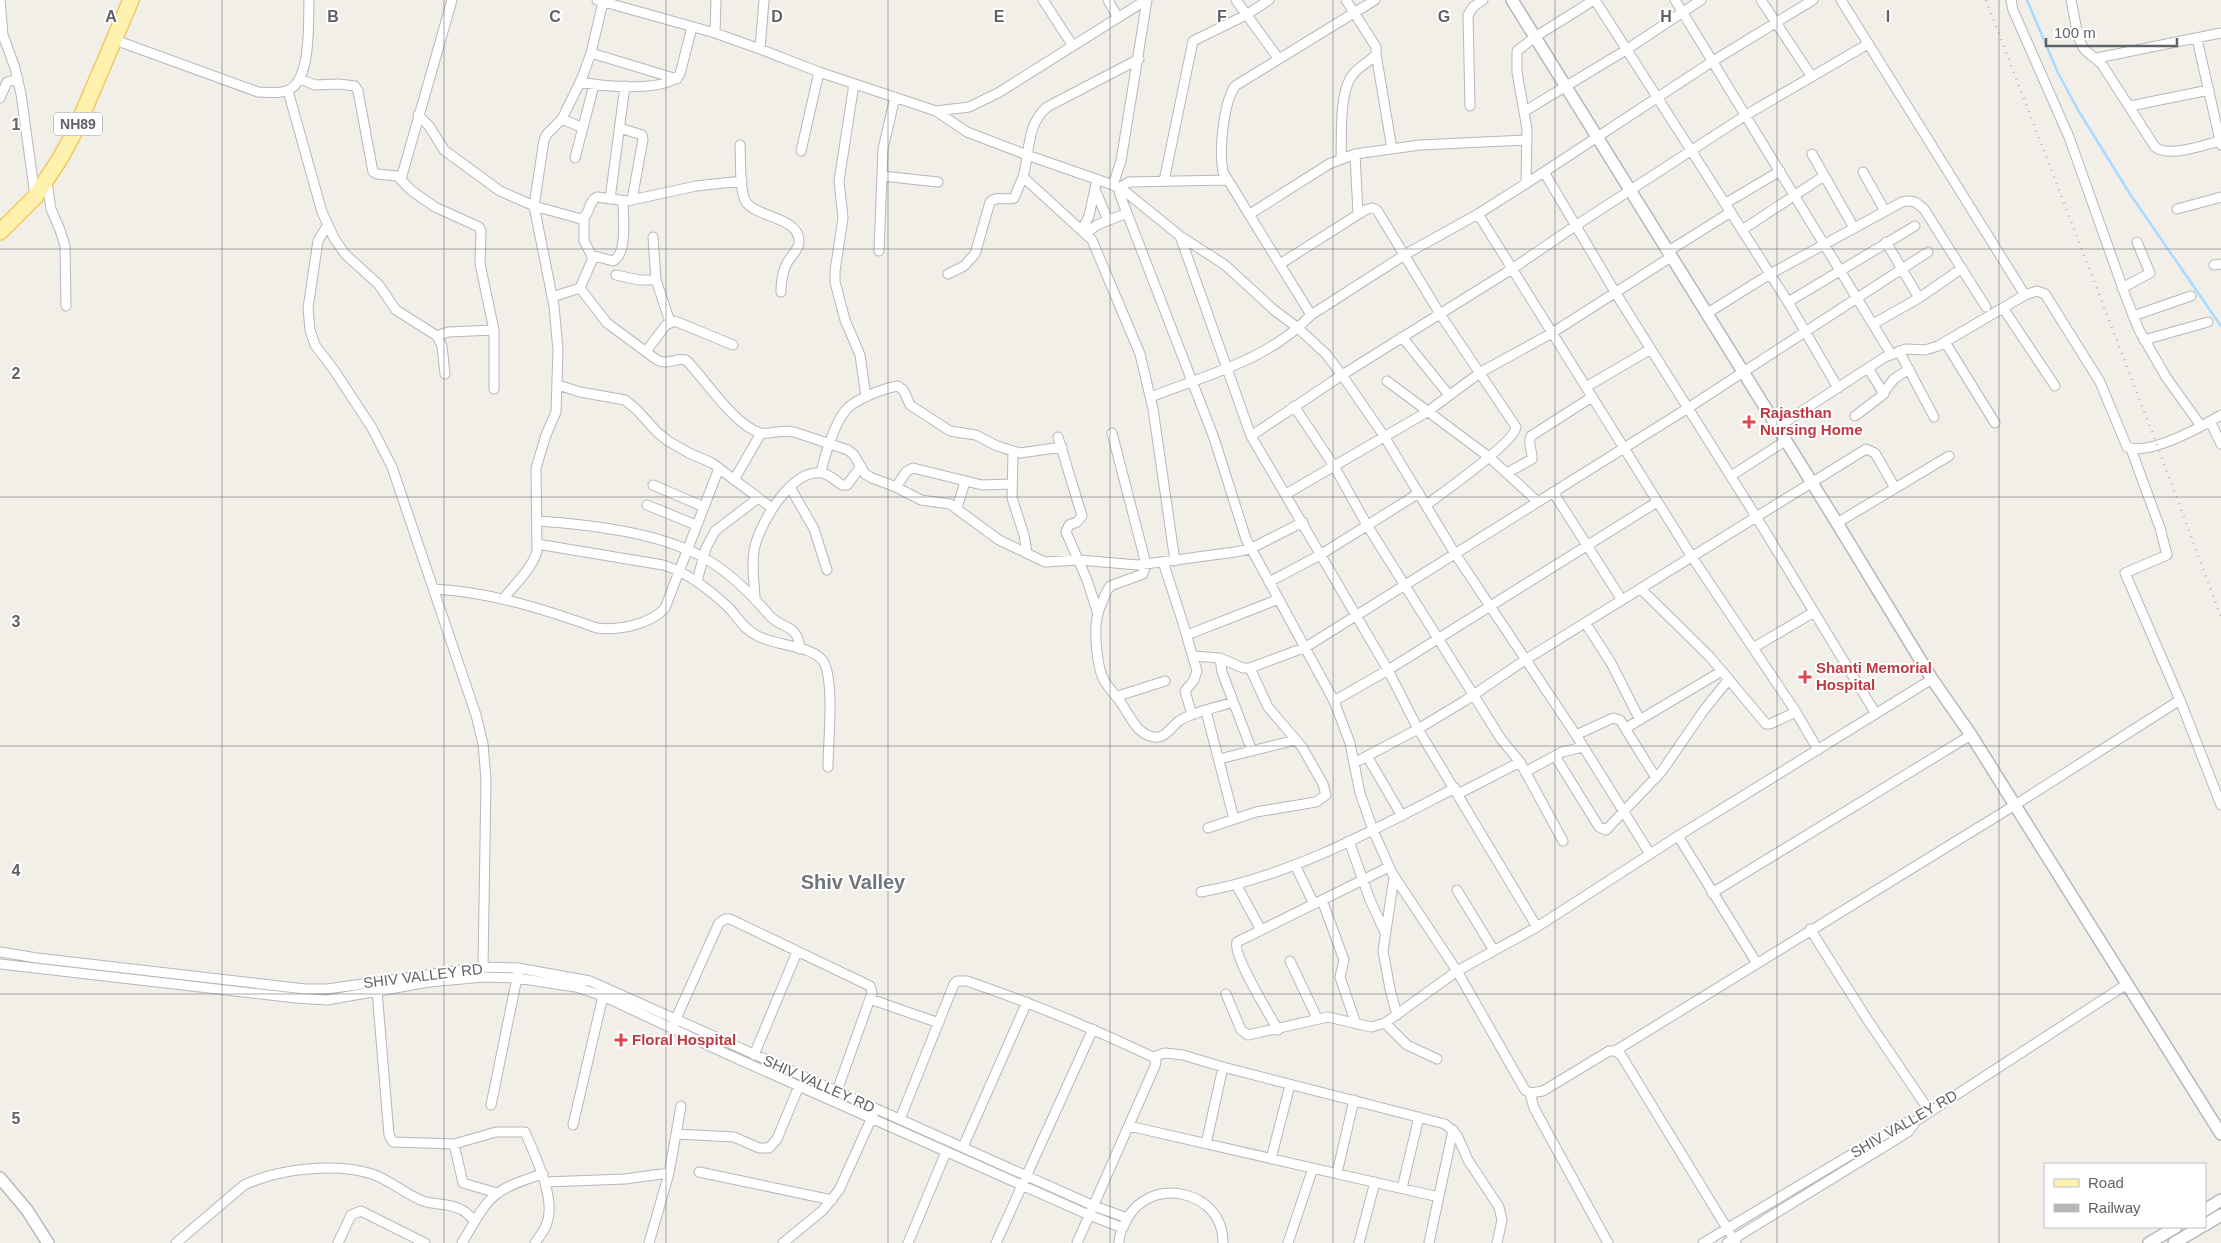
<svg xmlns="http://www.w3.org/2000/svg" width="2221" height="1243" viewBox="0 0 2221 1243" font-family="Helvetica,sans-serif">
	<rect width="100%" height="100%" fill="#f1efe8"/>
	<g fill="none" stroke-linecap="round" stroke-linejoin="round">
		<!-- stream -->
		<path stroke="#aadaff" stroke-width="2.5" d="M2027 0 2058 73 2078 110 2130 194 2221 326"/>
		<!-- minor casing -->
		<g stroke="#b5b8bc" stroke-width="11">
			<path id="minor" d="M0 0 3 35 15 68 21 94 35 196
				M597 0 715 33 760 49 819 72 936 111 967 132 1027 155 1113 185 1127 193 1180 236 1225 265 1274 310 1298 328 1326 354 1342 375 1384 436 1454 552 1576 735 1650 854
				M1043 0 1073 46
				M1108 0 1118 18
				M1236 0 1278 58
				M1595 0 1788 302 1838 388
				M1675 0 1891 354
				M1761 0 1812 77
				M1841 0 2025 295
				M2011 0 2013 10 2069 137 2127 300 2139 330 2166 377 2201 426
				M2071 0C2074 12 2077 42 2085 50 2091 56 2098 59 2103 66L2155 147C2169 158 2203 145 2220 141
				M715 33 716 0
				M2197 39 2221 145
				M115 40 258 92C267 92 277 94 286 91 312 83 308 23 309 0
				M760 49 764 0
				M591 53 677 79
				M1376 54 1391 143
				M2097 58 2221 33
				M1139 59 1047 107C1026 125 1030 153 1023 177L1092 240 1140 354 1153 409 1175 561
				M300 79 315 85 339 84 355 86 358 91 373 172 377 174 397 176 412 191 435 207 479 227 481 231 480 264 494 330V389
				M580 82C601 86 667 93 680 74L692 27
				M854 84 839 181 843 218 835 271V282L845 320 860 355 866 397
				M288 91 322 212 334 238 345 254 379 285 396 310 437 336 442 346 445 374
				M0 98 7 82 18 79
				M1470 106 1468 15 1473 7 1483 0
				M2130 106 2209 90
				M936 111 969 107 998 93 1146 0
				M1525 111 1626 50 1701 0
				M418 115 429 126 444 150 500 191 534 206 581 219C591 215 587 202 597 197L627 201 696 186 742 181
				M562 119 583 128
				M620 128 642 135 643 139 632 200
				M740 145C741 159 739 191 746 202 757 218 800 217 799 242 799 250 789 258 786 265 782 274 781 282 781 292
				M801 151 819 72
				M1355 154 1358 214
				M1812 154 1854 228
				M575 158 594 85
				M1341 158C1342 136 1339 96 1351 77 1357 67 1369 63 1376 54V47L1346 0
				M1544 172 1615 292 1757 518 1876 714
				M1863 172 1885 211
				M882 176 938 182
				M401 179 452 0
				M1227 180 1129 182 1119 188 1120 195 1214 438 1246 539 1334 701 1350 743 1360 793 1373 830 1392 873 1457 971 1525 1090 1530 1093 1543 1091 1609 1051H1615L1621 1055 1736 1243
				M1164 181 1193 41 1246 15 1269 0
				M47 182 51 209 60 230 65 246 66 306
				M1526 184 1527 129 1517 72V51L1535 37 1594 0
				M1113 185 1121 161 1147 0
				M1096 192 1108 220
				M610 199 625 86
				M1726 203 1780 171
				M2177 209 2221 197
				M1250 214 1329 164 1355 154 1420 145 1527 140
				M1478 214 1692 557 1796 712 1818 750
				M328 224 318 241 308 308 310 330 315 345 334 370 372 428 392 467 476 715 483 744 486 779 483 967
				M1082 230 1089 216 1097 179
				M1742 230 1824 176
				M1086 233 1097 225 1127 213
				M1180 236 1251 436 1388 670 1418 729 1537 927
				M653 237 656 280 670 322
				M1886 242 1919 298
				M879 251 883 149 895 97
				M1667 252 1731 212
				M591 255 613 261C628 254 623 215 623 201
				M1280 264 1365 210 1372 208 1377 210 1440 314 1516 427C1515 442 1442 493 1426 505
				M2214 265 2221 264
				M948 274 964 266 975 254 990 202C997 195 1006 201 1014 198L1023 177
				M616 275 639 280H656
				M580 288 607 323 657 360C668 366 675 357 686 360 706 380 733 424 760 433 768 435 782 429 794 432L848 450 854 455 865 474 872 478 896 487 921 500 950 504 999 540 1045 562 1079 560 1138 565 1235 552 1250 549 1303 522
				M2122 288 2150 273 2137 242
				M552 297 580 288 593 258 584 241V218
				M1788 302 1915 226
				M2003 308 2055 386
				M1706 314 1770 274 1902 202C1912 199 1916 202 1924 209L1986 307
				M1311 315 1406 254 1478 214 1544 172 1713 61 1813 0
				M2133 316 2191 296
				M1873 324 1919 298 1961 269
				M437 336 448 332 494 330
				M1402 337 1449 395
				M2144 340 2208 322
				M1945 342 1995 423
				M647 350 666 325 675 321 733 345
				M1899 351 1934 417
				M1868 368 1884 394
				M1387 381 1489 457 1538 502
				M558 385 580 392 625 400 637 410 657 432 668 441 689 453 712 463 772 508
				M1586 387 1651 349
				M1151 397C1206 375 1269 360 1311 315L1223 172C1219 151 1223 104 1235 86L1375 0
				M1294 406 1334 466 1367 525 1501 739 1520 762 1563 841
				M1855 416 1880 397 1894 379 1909 369
				M2210 421 2221 444
				M1776 428 1885 357 1906 349 1925 350 1938 346 2025 295 2037 291 2045 294 2100 382 2127 447C2149 456 2201 427 2221 415
				M1112 433 1146 564 1143 574 1110 586C1106 592 1098 610 1097 618 1094 632 1097 670 1105 682 1110 690 1118 697 1123 706 1131 718 1138 735 1154 737 1165 739 1171 727 1179 721 1194 711 1216 708 1233 702
				M1251 436 1342 375 1512 269 1575 226 1746 115 1868 44
				M1058 437 1082 516 1077 522 1069 525 1066 532 1087 580 1098 614
				M2131 449 2160 528 2167 555 2125 573 2180 700 2221 805
				M1013 451 1012 498 1024 535 1027 553
				M821 473C824 457 835 423 845 411 853 400 884 388 898 386L904 391 910 405 950 431 976 435 997 446 1020 453 1062 447
				M1507 473 1532 459C1533 451 1527 444 1531 436L1592 397
				M1731 476 1785 441
				M734 480 761 433
				M653 485 704 507
				M790 487 814 529 827 570
				M896 487 906 472 913 468 982 485 1011 484
				M1553 492 1622 600
				M1286 494 1427 412 1481 372 1552 333 1671 257
				M647 505 696 525
				M957 508 965 482
				M537 521C583 524 644 531 686 549 719 562 747 589 769 615 782 630 798 623 800 649
				M1837 523 1949 456
				M537 544 663 565C688 572 710 590 729 608 738 618 744 629 756 635 773 646 812 645 823 661 835 679 828 743 828 767
				M1163 562 1181 617 1197 671 1194 680 1185 691 1192 715
				M697 581 706 548 715 531 757 499
				M1269 582 1320 555 1419 493
				M434 589C491 592 543 609 597 628 618 631 651 624 665 608L719 468
				M1641 589 1710 657 1766 724H1770L1796 712
				M755 597C754 580 751 562 755 546 761 522 792 468 822 473 829 474 836 481 842 485H847L861 466
				M504 598C515 584 532 569 537 551L536 468 546 435 556 412 558 350 554 306 534 206 544 140 547 134 562 119 582 78 591 53 603 2
				M1586 624 1611 663 1640 720
				M1187 635 1279 599
				M1753 648 1814 612
				M1194 656 1220 658 1243 668H1250L1306 647 1688 408 1928 252
				M1220 658 1222 672 1252 751
				M1118 696 1165 681
				M1334 701 1388 670 1657 502
				M1206 711 1234 819
				M1626 728 1722 671
				M1576 735 1613 718 1620 720 1656 778
				M1367 756 1402 816
				M1555 756 1599 827 1606 830 1662 771 1704 710 1729 679
				M1219 759 1296 740
				M1354 763 1418 729 1466 700 1525 660 1866 449 1875 453 1895 488
				M1525 772 1562 752 1583 747
				M1458 794 1520 762
				M1208 828 1256 812 1316 802 1326 795 1323 784 1302 747 1268 707 1250 668
				M1678 836 1756 962
				M1349 841 1370 900 1385 932
				M1295 865 1314 904
				M1394 877 1383 951 1390 989 1397 1015
				M1237 886 1261 930
				M1457 890 1493 949
				M1201 892C1291 876 1374 830 1455 788
				M1712 893 1971 735
				M1322 900 1344 960 1340 977 1356 1024
				M1810 929 1867 1019 1930 1112
				M0 952 37 958 305 989H327L483 967 518 968 590 981 1094 1206 1127 1218
				M1290 961 1317 1018
				M0 964 296 998 327 1000 429 982 484 977 517 978 576 987 603 996 729 1055 1089 1215 1123 1228
				M377 991 389 1135 393 1142 454 1144 496 1132H525C535 1156 556 1197 547 1223 545 1230 539 1237 535 1243
				M1226 994 1241 1030 1248 1035 1328 1017 1371 1027 1385 1023 1457 971 1537 927 1678 836 1932 679
				M870 999 939 1023
				M674 1023 719 923 725 919H730L870 986 872 993 837 1091
				M1385 1023 1407 1045 1437 1059
				M1278 1030C1270 1015 1232 955 1237 942L1389 867
				M1615 1051 2015 805 2180 700
				M754 1055 797 952
				M1153 1057 1165 1053 1183 1055 1223 1067 1445 1124 1457 1135 1468 1160 1499 1207 1502 1220 1497 1243
				M1530 1093 1534 1108 1608 1243
				M491 1105 518 973
				M900 1119 954 984 957 981H967C1031 1003 1092 1028 1153 1057L1156 1061 1155 1066 1077 1243
				M573 1125 603 996
				M1129 1126 1439 1197
				M676 1134 734 1137 759 1148H769L777 1139 799 1086
				M454 1144 463 1183 497 1193
				M1206 1144 1223 1067
				M963 1147 1027 1002
				M1271 1159 1290 1085
				M699 1172 832 1200
				M1337 1173 1354 1100
				M545 1182 625 1179 669 1173
				M1402 1188 1419 1117
				M176 1243 244 1185C278 1169 336 1162 372 1174 390 1180 405 1194 423 1201 435 1205 449 1203 460 1209 466 1211 470 1217 475 1221
				M338 1243 351 1215 361 1211 425 1243
				M462 1243C489 1197 490 1190 543 1174
				M649 1243 669 1173 681 1106
				M783 1243 823 1210 839 1190 873 1115
				M908 1243 946 1152
				M996 1243 1093 1029
				M1119 1243C1119 1235 1122 1228 1126 1221 1149 1174 1224 1190 1223 1243
				M1288 1243 1313 1168
				M1359 1243 1375 1182
				M1429 1243 1453 1130
				M1703 1243 1904 1123 1916 1121 2127 984
				M1727 1243 1908 1132 1916 1121"/>
		</g>
		<!-- tertiary casing -->
		<g stroke="#b5b8bc" stroke-width="14">
			<path id="tertiary" d="M1512 0 1837 523 1932 679 1971 735 2221 1134
				M0 1178 27 1210 48 1243
				M2205 1210 2221 1200
				M2205 1225 2221 1215
				M2149 1243 2176 1227
				M2174 1243 2201 1227"/>
		</g>
		<!-- primary casing -->
		<g stroke="#f2c960" stroke-width="18">
			<path id="primary" d="M0 232 35 197 61 157 76 129 131 0"/>
		</g>
		<!-- minor -->
		<use href="#minor" stroke="#fff" stroke-width="9"/>
		<!-- tertiary -->
		<use href="#tertiary" stroke="#fff" stroke-width="11"/>
		<!-- primary -->
		<use href="#primary" stroke="#fff2af" stroke-width="15"/>
		<!-- rail -->
		<path stroke="#b6b7b8" stroke-width="2.5" stroke-dasharray="1 6" stroke-linecap="butt" d="M1986 0 2157 445 2221 617"/>
	</g>
	<!-- grid -->
	<path fill="none" stroke="#5f6368" stroke-width="1" stroke-opacity="0.55" d="M222 0V1243M444 0V1243M666 0V1243M888 0V1243M1110 0V1243M1333 0V1243M1555 0V1243M1777 0V1243M1999 0V1243M0 249H2221M0 497H2221M0 746H2221M0 994H2221"/>
	<!-- markers -->
	<g fill="#e0444e" stroke="#fff" stroke-width="2">
		<path d="M1746.5 414.5h5v5h5v5h-5v5h-5v-5h-5v-5h5z"/>
		<path d="M1802.5 669.5h5v5h5v5h-5v5h-5v-5h-5v-5h5z"/>
		<path d="M618.5 1032.5h5v5h5v5h-5v5h-5v-5h-5v-5h5z"/>
	</g>
	<g text-anchor="middle" stroke-width="4" stroke-linejoin="round" paint-order="stroke">
		<!-- shield labels -->
		<rect fill="#fff" stroke="#8f9295" stroke-width="1" x="54" y="112.5" width="48" height="23" rx="4"/>
		<g font-size="14" font-weight="bold" fill="#5f6368">
			<text x="78" y="129">NH89</text>
		</g>
		<!-- health labels -->
		<g font-size="15" font-weight="bold" fill="#be3a42" stroke="#fff" text-anchor="start">
			<text x="1760" y="418">Rajasthan<tspan x="1760" dy="17">Nursing Home</tspan></text>
			<text x="1816" y="673">Shanti Memorial<tspan x="1816" dy="17">Hospital</tspan></text>
			<text x="632" y="1045">Floral Hospital</text>
		</g>
		<!-- street labels -->
		<g font-size="15" fill="#5f6368" stroke="#fff">
			<text transform="translate(423 976) rotate(-7)" y="5">SHIV VALLEY RD</text>
			<text transform="translate(819 1084) rotate(24)" y="5">SHIV VALLEY RD</text>
			<text transform="translate(1904 1124) rotate(-30)" y="5">SHIV VALLEY RD</text>
		</g>
		<!-- district labels -->
		<g font-size="20" font-weight="bold" fill="#70757a" stroke="#fff">
			<text x="853" y="889">Shiv Valley</text>
		</g>
	</g>
	<g font-size="16" text-anchor="middle" font-weight="bold" fill="#5f6368" stroke="#fff" stroke-width="4" stroke-linejoin="round" paint-order="stroke">
		<text x="111" y="22">A</text>
		<text x="333" y="22">B</text>
		<text x="555" y="22">C</text>
		<text x="777" y="22">D</text>
		<text x="999" y="22">E</text>
		<text x="1222" y="22">F</text>
		<text x="1444" y="22">G</text>
		<text x="1666" y="22">H</text>
		<text x="1888" y="22">I</text>
		<text x="16" y="130">1</text>
		<text x="16" y="379">2</text>
		<text x="16" y="627">3</text>
		<text x="16" y="876">4</text>
		<text x="16" y="1124">5</text>
	</g>
	<!-- legend -->
	<rect x="2044" y="1163" width="162" height="65" fill="#ffffff" stroke="#bfc1c3"/>
	<rect x="2054" y="1179" width="25" height="8" fill="#fff2af" stroke="#bfc1c3"/>
	<text x="2088" y="1188" font-size="15" fill="#5f6368">Road</text>
	<rect x="2054" y="1204" width="25" height="8" fill="#b6b7b8" stroke="#bfc1c3"/>
	<text x="2088" y="1213" font-size="15" fill="#5f6368">Railway</text>
	<!-- scale -->
	<path d="M2046 38v8h131v-8" fill="none" stroke="#5f6368" stroke-width="2.5"/>
	<text x="2054" y="38" font-size="15" fill="#5f6368" stroke="#ffffff" stroke-width="4" paint-order="stroke">100 m</text>
</svg>
